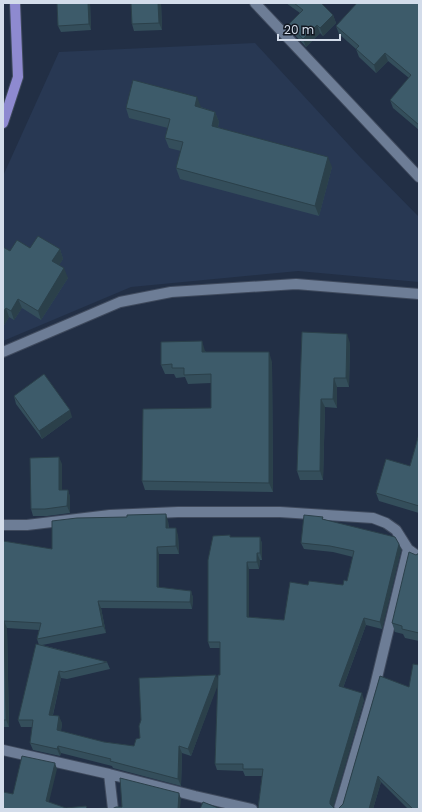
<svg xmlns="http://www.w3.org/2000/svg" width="422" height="812" viewBox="0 0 422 812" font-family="Poppins,sans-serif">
	<rect width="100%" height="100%" fill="#222f45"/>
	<!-- built -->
	<path fill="#283853" d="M255 43 359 156 419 217V282L298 271 131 287 3 341V176L59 52Z"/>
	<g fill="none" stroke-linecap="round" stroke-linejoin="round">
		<!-- street casing -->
		<g stroke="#3f4a5d" stroke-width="12">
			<path id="street" d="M3 352 120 302 171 292 296 284 419 294
				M3 525H27L110 515 178 512H280L373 518 386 523 396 530 408 549 419 557
				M3 750 109 774 195 796 252 809
				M109 774 113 809
				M339 809 374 690 408 549"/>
		</g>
		<!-- secondary casing -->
		<g stroke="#3f4a5d" stroke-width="12">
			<path id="secondary" d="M255 3 419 177"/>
		</g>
		<!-- primary casing -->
		<g stroke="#3f4a5d" stroke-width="12">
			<path id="primary" d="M3 123 18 77 15 3"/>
		</g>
		<!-- street -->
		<use href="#street" stroke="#6d7d96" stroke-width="10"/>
		<!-- secondary -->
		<use href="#secondary" stroke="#6d7d96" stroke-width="10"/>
		<!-- primary -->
		<use href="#primary" stroke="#8e8ad0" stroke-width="10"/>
	</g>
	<!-- wall -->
	<path fill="#344e5b" d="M57 3H90L91 30 61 32 58 26Z
		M161 3 162 30 134 31 132 24Z
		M286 3H321L333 15 336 23 323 36 320 33 306 47 292 32 289 24 300 13Z
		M419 3V130L393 108 390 100 409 78 388 61 376 73 359 57 356 49 339 34 336 26Z
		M201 107 215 112 219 122 218 127 332 167 319 216 180 179 176 168 181 151 169 148 165 138 168 128 129 118 126 108Z
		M30 248 60 249 63 259 59 265 68 278 41 320 22 308 14 320 9 317 3 327 10 251Z
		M302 332 350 343 349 387H337V408L325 407 323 480H300L297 471Z
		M205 351 206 352 272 362 273 492 145 490 142 481 211 408V383L188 384 185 377 176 378 174 374H165L161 365Z
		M14 396 72 417 42 439 16 404Z
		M419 434V513L379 501 376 493 410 466Z
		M62 464V490H68L70 497V513L47 516H33L31 509Z
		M323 517V519L399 544 401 550 382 629 366 625 343 688 364 700 333 807 334 808 338 809 343 804 380 676 419 809H408L381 782 373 809H258L262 776H245L243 771 217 770 215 764 218 683 191 756 182 753 181 786 113 768 112 766 61 753 60 756 33 750 30 743 33 727H21L18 720 39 645 37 639 39 630 7 628 9 727H3V541L52 549 168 521 169 528 178 535 179 554H159V587L191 591 193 598 192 609 101 608 106 633 42 645 107 662 110 669 67 679 61 678 53 715 62 723 61 731 104 742 134 746 140 738 218 681 220 675V648H210L208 642 230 537H260L262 544V560H260L259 569H249V617L284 620 308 585H343L347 581 353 557 333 552 304 549 301 543Z
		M419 553V641L405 638 403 634 395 632 392 623 416 555Z"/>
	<!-- shaded-wall -->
	<path fill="#2b404a" d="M88 3H90L91 30 89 24Z
		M158 3H161L162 30 159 23Z
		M333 15 336 23 323 36 320 28Z
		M317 25 320 33 306 47 303 39Z
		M385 53 388 61 376 73 374 65Z
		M197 97 201 107 198 116 195 106Z
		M215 112 219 122 215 136 212 126Z
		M328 157 332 167 319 216 315 206Z
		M60 249 63 259 56 270 52 261Z
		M64 268 68 278 41 320 38 311Z
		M18 299 22 308 14 320 11 311Z
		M6 308 9 317 3 327V312Z
		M347 334 350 343 349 387 346 378Z
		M202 341 205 351 206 362 202 352Z
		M269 352 272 362 273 492 269 483Z
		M334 378 337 387V408L333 399Z
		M321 399 325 407 323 480 320 471Z
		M70 410 72 417 42 439 39 431Z
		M59 457 62 464V497L59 490Z
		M68 490 70 497V513L67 506Z
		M166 514 168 521 169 535 166 528Z
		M176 528 178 535 179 554 176 546Z
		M260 537 262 544V560L260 553Z
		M399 544 401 550 382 629 380 622Z
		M157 547 159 554V594L157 587Z
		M257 553 260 560 259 569 257 562Z
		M247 562 249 569V623L247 617Z
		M191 591 193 598 192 609 190 602Z
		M98 601 101 608 106 633 103 626Z
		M364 618 366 625 341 693 339 686Z
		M4 621 7 628 9 727 6 720Z
		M59 671 61 678 51 722 49 715Z
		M216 675 219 682 191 756 188 749Z
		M362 693 364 700 333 807 330 804V801Z
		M59 716 62 723 60 737 57 730Z
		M58 746 61 753 60 756 57 749Z
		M179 746 182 753 181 786 178 779Z
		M55 763 57 769 48 806 46 801Z
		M378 776 381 782 373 809H369Z
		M179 793 181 799 180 809H178Z"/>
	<!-- building -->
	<path fill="#3d5b6a" stroke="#2b404a" d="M57 3H88L89 24 58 26Z
		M131 3H158L159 23 132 24Z
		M294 3H321L333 15 320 28 317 25 303 39 289 24 303 10Z
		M357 3H419V125L390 100 411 75 385 53 374 65 356 49 359 46 336 26Z
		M133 80 197 97 195 106 215 112 212 126 328 157 315 206 176 168 183 142 165 138 170 119 126 108Z
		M38 236 60 249 52 261 64 268 38 311 18 299 11 311 6 308 3 312V247L10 251 17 240 30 248Z
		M302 332 347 334 346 378H334L333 399H321L320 471H297Z
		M202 341V352H269V483L142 481 143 409 211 408V374L184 375V368H172V364L161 365V342Z
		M44 374 70 410 39 431 14 396Z
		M419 434V506L376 493 386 459 410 466Z
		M59 457V490H68L67 506 45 509H31L30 458Z
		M166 514V528H176V546L157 547V587L191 591 190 602 98 601 103 626 37 639 41 623 4 621 6 720H3V541L52 549V521L77 518 127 517V515Z
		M304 515 323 517 322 519 395 537 399 544 380 622 364 618 339 686 362 693 330 801V804L334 808 338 809 343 804 380 676 409 687 413 664 419 665V809H413L378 776 369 809H258L263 769H243V764H215L218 675H220V642H208V560L213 536 230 535V537H260V553H257V562H247V617L284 620 290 582 308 585 309 581 343 585 344 580 347 581 354 551 330 546 301 543Z
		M409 552 416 555 419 553V633L402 629V626L392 623Z
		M36 644 107 662 64 672 59 671 49 715 59 716 57 730 104 742 134 746 136 739 140 738 139 726 141 720 139 678 216 675 188 749 179 746 178 779 110 761 111 759 58 746 57 749 30 743 33 720H18Z
		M22 756 55 763 46 801 66 808 86 806 87 809 106 808 110 809H3V792L13 794Z
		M120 778 179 793 178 809H112L116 807H122Z
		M203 802 221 809H200Z"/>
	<!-- border -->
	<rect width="422" height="812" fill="none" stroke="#d3dcea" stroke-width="8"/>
	<!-- scale -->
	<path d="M278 34v6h62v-6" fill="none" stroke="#d3dcea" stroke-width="2"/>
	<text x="284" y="34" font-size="12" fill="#d3dcea" stroke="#111721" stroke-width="3" paint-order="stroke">20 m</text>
</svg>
